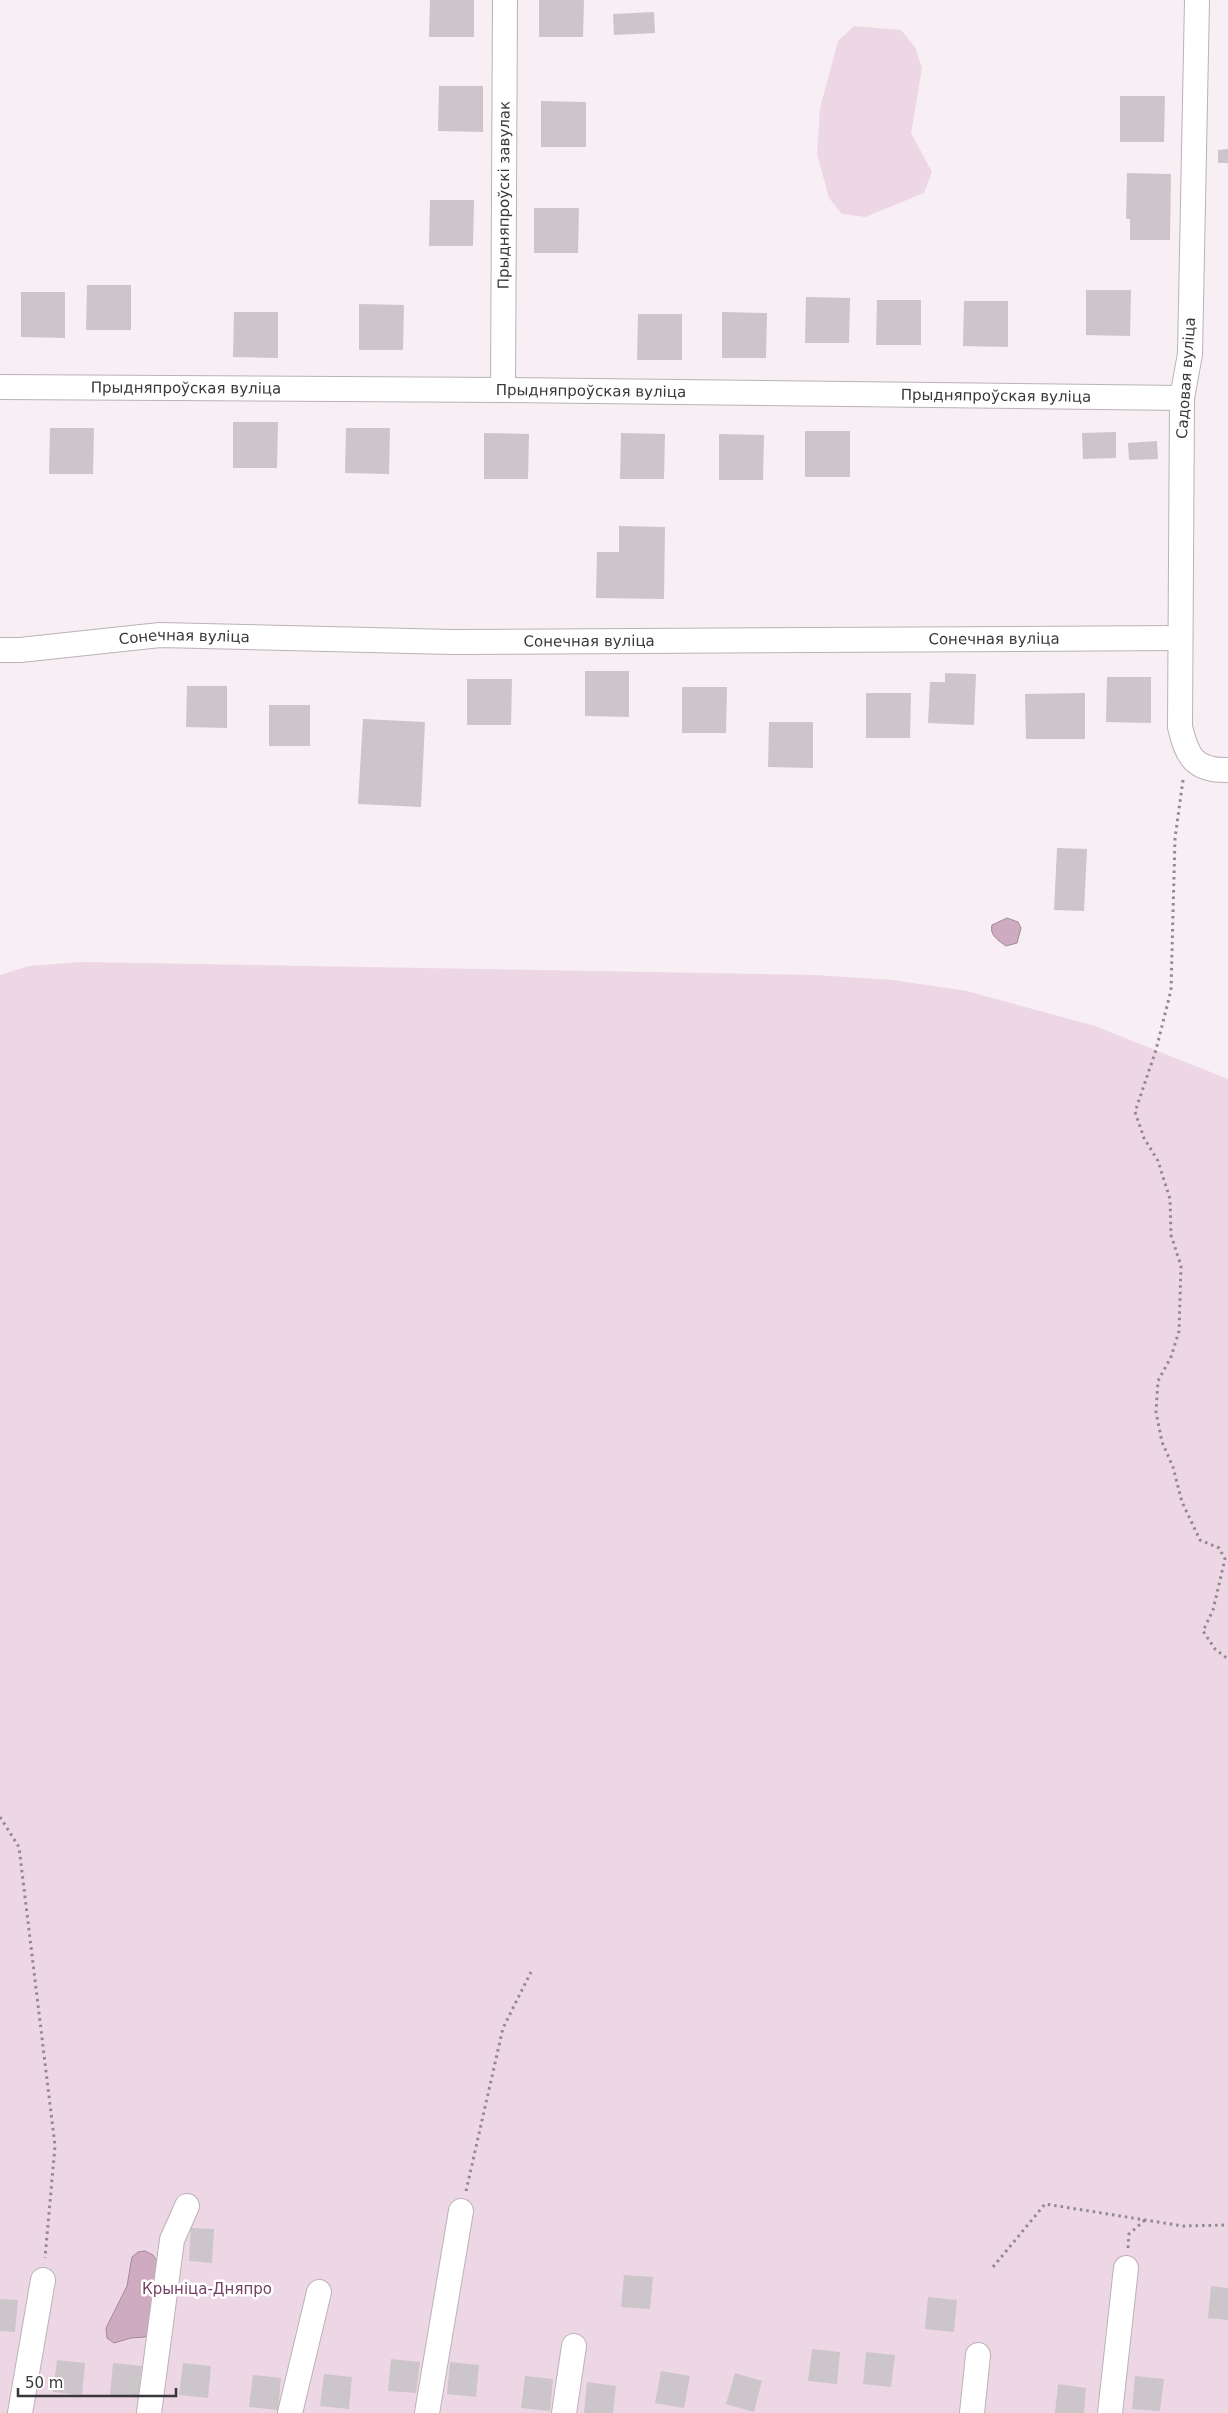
<svg xmlns="http://www.w3.org/2000/svg" width="1228" height="2413" viewBox="0 0 1228 2413" font-family="'DejaVu Sans',sans-serif">
	<rect width="100%" height="100%" fill="#f7eff4"/>
	<!-- green -->
	<path fill="#eed7e5" d="M854 26 901 30 915 47 922 68 911 133 932 172 924 193 865 217 842 214 829 198 817 154 820 108 838 41Z
		M81 962 815 975 893 980 967 991 1095 1026 1228 1079V2413H0V975L29 966Z"/>
	<!-- water -->
	<path fill="#cfabc2" stroke="#a28899" d="M1007 918 1018 922 1021 928 1017 943 1006 946C999 941 989 935 992 925Z
		M145 2251 153 2255 160 2266 152 2329 145 2337 131 2338 114 2343 107 2338 106 2328 127 2286 132 2257 138 2252Z"/>
	<!-- building -->
	<path fill="#ccc5c9" d="M430 0H474V37H429Z
		M539 0H584L583 37H539Z
		M654 12 655 33 614 35 613 14Z
		M439 86H483V132L438 131Z
		M1120 96H1165L1164 142H1120Z
		M541 101 586 102V147H541Z
		M1228 149V163H1218V150Z
		M1127 173 1171 174 1170 240H1130V219H1126Z
		M430 200H474L473 246H429Z
		M534 208H579L578 253H534Z
		M87 285H131V330H86Z
		M1086 290H1131L1130 336 1086 335Z
		M21 292H65V338L21 337Z
		M806 297 850 298 849 343H805Z
		M877 300H921V345H876Z
		M964 301H1008V347L963 346Z
		M359 304 404 305 403 350H359Z
		M234 312H278V358L233 357Z
		M722 312 767 313 766 358H722Z
		M638 314H682V360H637Z
		M233 422H278L277 468H233Z
		M50 428H94L93 474H49Z
		M346 428H390L389 474 345 473Z
		M805 431H850V477H805Z
		M1116 432V458L1083 459 1082 433Z
		M484 433 529 434 528 479H484Z
		M621 433 665 434 664 479H620Z
		M719 434 764 435 763 480H719Z
		M1157 441 1158 459 1129 460 1128 443Z
		M619 526 665 527 664 599 596 598 597 552H619Z
		M585 671H629V717L585 716Z
		M945 673 976 674 974 725 928 723 930 682H945Z
		M1107 677H1151V723L1106 722Z
		M467 679H512L511 725H467Z
		M187 686H227V728L186 727Z
		M682 687H727L726 733H682Z
		M866 693H911L910 738H866Z
		M1085 693V739H1026L1025 694Z
		M269 705H310V746H269Z
		M363 719 425 722 421 807 358 804Z
		M769 722H813V768L768 767Z
		M1057 848 1087 849 1084 911 1054 910Z
		M191 2228 214 2229 212 2263 189 2261Z
		M624 2275 653 2277 650 2309 621 2307Z
		M1211 2286 1228 2288V2320L1208 2318Z
		M928 2297 957 2300 954 2332 925 2329Z
		M0 2299 18 2300 15 2332 0 2331Z
		M812 2349 840 2352 837 2384 808 2381Z
		M866 2352 895 2355 891 2387 863 2384Z
		M391 2359 420 2362 416 2393 388 2391Z
		M57 2360 85 2363 82 2395 53 2392Z
		M450 2362 479 2365 476 2397 447 2394Z
		M113 2363 142 2366 138 2398 110 2395Z
		M183 2363 211 2366 208 2398 179 2395Z
		M661 2371 690 2376 684 2408 655 2403Z
		M735 2373 762 2381 754 2412 726 2404Z
		M324 2374 352 2377 349 2409 320 2406Z
		M253 2375 281 2378 278 2410 249 2407Z
		M525 2376 553 2379 550 2411 521 2408Z
		M1135 2376 1164 2379 1160 2411 1132 2409Z
		M587 2382 616 2386 613 2413H584Z
		M1058 2384 1086 2388 1084 2413H1055Z"/>
	<g fill="none" stroke-linecap="round" stroke-linejoin="round">
		<!-- street casing -->
		<g stroke="#bab2b7" stroke-width="26">
			<g id="street">
				<path d="M1197 0 1190 354 1182 398 1180 727C1187 756 1194 771 1228 770"/>
				<path id="s1" d="M0 387 503 390 1182 398"/>
				<path id="s2" d="M503 390 505 0"/>
				<path id="s3" d="M0 650H20L160 635 453 642 1180 638"/>
				<path d="M20 2413 43 2280"/>
				<path d="M149 2413 172 2240 187 2206"/>
				<path d="M290 2413 319 2292"/>
				<path d="M427 2413 461 2211"/>
				<path d="M564 2413 574 2346"/>
				<path d="M972 2413 978 2355"/>
				<path d="M1110 2413 1126 2268"/>
			</g>
		</g>
		<!-- path -->
		<path stroke="#908a8e" stroke-width="3" stroke-dasharray="2.5 4" stroke-linecap="butt" d="M1183 780 1175 838 1171 990 1156 1050 1135 1112 1144 1138 1158 1161 1170 1199 1171 1235 1181 1266 1179 1331 1171 1357 1158 1381 1156 1412 1162 1442 1173 1467 1182 1502 1200 1540 1219 1548 1225 1559 1213 1610 1203 1631 1215 1649 1228 1659
			M0 1817 19 1847 55 2146 45 2258
			M466 2191 503 2028 531 1972
			M1128 2248 1129 2234 1145 2220
			M993 2267 1045 2204 1183 2226 1228 2225"/>
		<!-- street -->
		<use href="#street" stroke="#fff" stroke-width="24"/>
	</g>
	<g text-anchor="middle" stroke-width="5" stroke-linejoin="round" paint-order="stroke">
		<!-- street labels -->
		<g font-size="15" fill="#3a3739" stroke="#fff">
			<text dy="5" stroke="none"><textPath href="#s2" startOffset="195">Прыдняпроўскі завулак</textPath></text>
			<text transform="translate(1186 378) rotate(-86)" y="5">Садовая вуліца</text>
			<text dy="5" stroke="none"><textPath href="#s1" startOffset="186">Прыдняпроўская вуліца</textPath></text>
			<text dy="5" stroke="none"><textPath href="#s1" startOffset="591">Прыдняпроўская вуліца</textPath></text>
			<text dy="5" stroke="none"><textPath href="#s1" startOffset="996">Прыдняпроўская вуліца</textPath></text>
			<text dy="5" stroke="none"><textPath href="#s3" startOffset="185">Сонечная вуліца</textPath></text>
			<text dy="5" stroke="none"><textPath href="#s3" startOffset="995">Сонечная вуліца</textPath></text>
			<text dy="5" stroke="none"><textPath href="#s3" startOffset="590">Сонечная вуліца</textPath></text>
		</g>
		<!-- park labels -->
		<g font-size="15" fill="#744264" stroke="#fff">
			<text x="207" y="2294">Крыніца-Дняпро</text>
		</g>
	</g>
	<!-- scale -->
	<path d="M18 2388v8h158v-8" fill="none" stroke="#3a3739" stroke-width="2.5"/>
	<text x="25" y="2388" font-size="15" fill="#3a3739" stroke="#ffffff" stroke-width="4" paint-order="stroke">50 m</text>
</svg>
